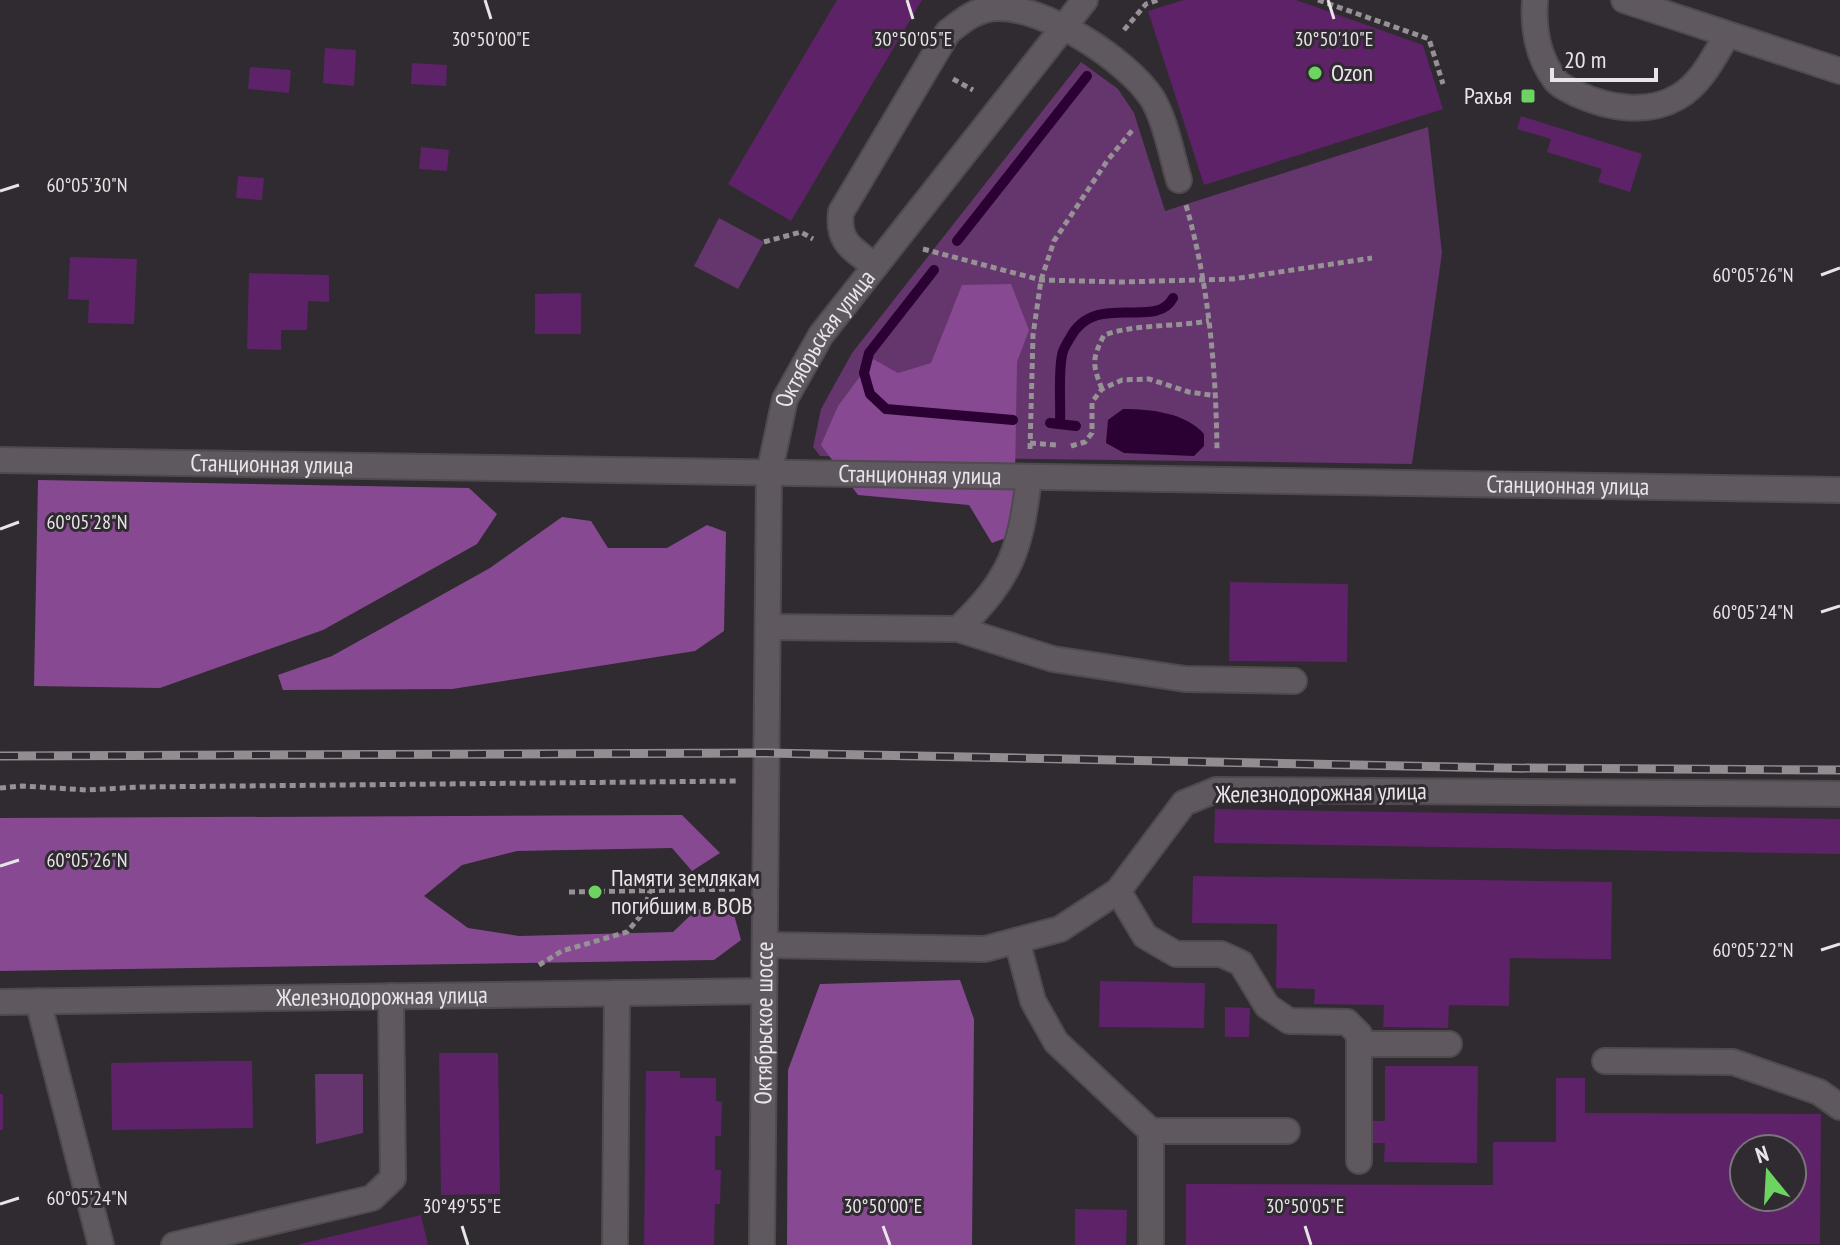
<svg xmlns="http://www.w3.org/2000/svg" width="1840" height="1245" viewBox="0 0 1840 1245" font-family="'PT Sans Narrow',sans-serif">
	<rect width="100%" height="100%" fill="#302b30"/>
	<!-- green -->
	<path fill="#65356d" d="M1081 62 1118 89 1134 113 1165 211 1428 127 1442 253 1412 464 820 456 813 447 821 409 852 353Z
		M719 218 764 242 738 289 694 266Z
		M315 1074H363V1133L316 1144Z"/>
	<!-- forest -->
	<path fill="#874a92" d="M1011 284 1029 330 1017 362 1014 535 992 543 969 505 858 495 821 445 838 406 873 359 898 373 931 363 962 285Z
		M38 480 469 488 497 514 477 544 323 630 160 688 34 686Z
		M562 517 591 521 608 548H667L707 525 726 532 724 631 695 651 452 689 283 690 278 675 332 656 490 568Z
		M682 815 720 853 692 871 672 848 517 851 462 865 424 896 468 928 519 936 673 932 697 909 733 911 741 940 714 960 0 971V818Z
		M960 980 974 1019 972 1245H787L788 1070 820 984Z"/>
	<!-- water -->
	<path fill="#2b0032" d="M1123 409C1151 409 1186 413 1204 434V446L1194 456 1124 453 1106 443 1108 420Z"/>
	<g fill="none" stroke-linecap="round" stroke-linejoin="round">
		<!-- stream -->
		<path stroke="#2b0032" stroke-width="10" d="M957 241 1087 76
			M934 270 869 353 864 373 870 394 886 409 1013 420
			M1050 423 1076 426
			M1060 424C1061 402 1058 376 1062 355 1063 349 1067 343 1070 338 1095 290 1156 331 1173 298"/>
	</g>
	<!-- building -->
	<path fill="#5e2268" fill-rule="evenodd" d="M837 0H922L791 221 728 184Z
		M1184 0H1296L1423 45 1443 109 1204 185 1148 11Z
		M325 48 356 50 354 86 323 83Z
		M412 63 447 65 446 86 411 84Z
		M250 67 291 70 289 93 248 89Z
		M1521 116 1642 154 1630 192 1598 182 1602 169 1547 152 1551 139 1517 129Z
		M421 147 449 150 447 171 419 169Z
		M238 176 264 178 262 200 236 198Z
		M70 257 137 259 134 324 88 323 89 300 68 299Z
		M249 273 329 275V302L308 301 307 330H281V350L247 349Z
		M581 293V334H535V294Z
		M1230 582 1348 584 1347 662 1229 661Z
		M1215 809 1840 819V854L1214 843Z
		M1193 876 1612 882 1611 959 1510 958 1509 1006 1449 1005 1448 1028 1383 1027 1384 1005 1314 1004 1315 989 1276 988 1277 924 1192 923Z
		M1100 981 1205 983 1204 1028 1099 1027Z
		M1225 1007 1250 1008 1249 1037H1225Z
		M439 1053H498L500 1194 441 1195Z
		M217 1061H252L253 1128 112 1130 111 1063Z
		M1385 1066H1478L1477 1163 1384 1162 1385 1143H1370V1121H1385Z
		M646 1071H680V1078H716V1101L722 1102 721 1136H715V1170H721L720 1204H715L714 1245H644Z
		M1556 1078H1585V1113L1821 1114 1820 1244 1186 1245V1184L1493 1185V1142H1556ZM1744 1149H1792V1197H1744Z
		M0 1094H3V1130H0Z
		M1075 1209 1127 1210 1126 1245H1075Z
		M421 1215 428 1245H300V1244Z"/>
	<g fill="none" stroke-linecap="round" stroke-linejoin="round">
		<!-- minor casing -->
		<g stroke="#4e4a4e" stroke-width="28">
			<g id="minor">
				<path d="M1535 0C1533 28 1538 58 1556 81 1561 87 1570 90 1577 94 1608 108 1647 115 1678 97 1701 84 1714 57 1727 35"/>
				<path d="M1624 0 1840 71"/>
				<path d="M875 266C853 249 837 243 841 212L948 32C963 20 976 9 997 8 1044 6 1127 60 1152 98 1165 119 1172 156 1179 180"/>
				<path id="s1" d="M0 460 1840 490"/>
				<path d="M768 627 958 629C1012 577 1020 550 1029 478"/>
				<path d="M958 629 1053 659 1185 679 1294 681"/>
				<path d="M1118 891 1145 936 1176 954H1221L1241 963 1267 1006 1289 1021 1347 1022 1359 1034V1161"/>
				<path d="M1017 941 1033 1001 1056 1042 1151 1131H1287"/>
				<path d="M765 945 985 949 1060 929 1118 891 1184 803 1216 790 1840 794"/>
				<path d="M38 1001 101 1245"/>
				<path id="s2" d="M0 1002 764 991"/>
				<path d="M1359 1044H1449"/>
				<path d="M1605 1061 1733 1062 1819 1092 1840 1107"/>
				<path d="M174 1245 372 1198 393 1178 391 996"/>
				<path d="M615 1245 617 993"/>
				<path id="s3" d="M762 1245 769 474 785 399 821 335 1085 0"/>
				<path d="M1151 1245V1131"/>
			</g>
		</g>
		<!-- path -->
		<path stroke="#959195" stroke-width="5" stroke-dasharray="6 4" stroke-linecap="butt" d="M1318 0 1429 39 1443 84
			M1124 30 1146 4 1158 0
			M953 79 973 90
			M1186 205C1209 285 1216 369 1217 452
			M764 242 801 232 813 239
			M923 249 1041 280 1122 282 1233 279 1372 258
			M1102 389C1092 364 1092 359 1104 335 1136 324 1174 327 1209 321
			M1030 443 1057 445
			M1071 446 1085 442 1092 433V402L1102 389 1122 380 1149 379 1189 392 1217 396
			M1030 449 1033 335 1041 280 1054 241 1107 161 1134 128
			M0 788 22 786 87 790 140 787 739 781
			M569 892 736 889
			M539 965 562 951 627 932 643 913 650 891"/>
		<!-- minor -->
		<use href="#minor" stroke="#5f595f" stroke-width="24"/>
		<!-- rail casing -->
		<g stroke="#918d91" stroke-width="9">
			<path id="rail" d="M0 756 767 753 1504 768 1840 770"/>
		</g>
		<!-- rail -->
		<use href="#rail" stroke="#302b30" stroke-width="6" stroke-dasharray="18" stroke-linecap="butt"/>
	</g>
	<!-- ticks -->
	<path fill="none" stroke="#e8e5e9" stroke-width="3" d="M485 0 491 19M907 0 913 19M1328 0 1334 19M0 191 19 185M1821 275 1840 268M0 529 19 522M1821 612 1840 606M0 866 19 860M1821 950 1840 944M0 1204 19 1198M462 1226 468 1245M883 1226 890 1245M1305 1226 1311 1245"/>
	<!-- markers -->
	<g fill="#6dd361" stroke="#302b30" stroke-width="3">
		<circle cx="1315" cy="73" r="8"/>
		<rect x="1520" y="88" width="16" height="16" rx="4"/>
		<circle cx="595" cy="892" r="8"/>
	</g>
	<g text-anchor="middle" stroke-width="6" stroke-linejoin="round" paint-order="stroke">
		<!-- poi labels -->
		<g font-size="24" fill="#e8e5e9" stroke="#302b30" text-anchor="start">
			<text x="1331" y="81">Ozon</text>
			<text x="1512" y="104" text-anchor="end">Рахья</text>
			<text x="611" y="886">Памяти землякам<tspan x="611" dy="28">погибшим в ВОВ</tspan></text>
		</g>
		<!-- street labels -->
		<g font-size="24" fill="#e8e5e9" stroke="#302b30">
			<text dy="8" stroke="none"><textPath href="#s3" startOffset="920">Октябрьская улица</textPath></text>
			<text dy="8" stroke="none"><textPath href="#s1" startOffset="272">Станционная улица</textPath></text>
			<text dy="8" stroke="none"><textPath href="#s1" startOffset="920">Станционная улица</textPath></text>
			<text dy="8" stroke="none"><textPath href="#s1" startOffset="1568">Станционная улица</textPath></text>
			<text transform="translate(1321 793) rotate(-1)" y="8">Железнодорожная улица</text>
			<text dy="8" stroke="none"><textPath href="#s2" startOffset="382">Железнодорожная улица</textPath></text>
			<text dy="8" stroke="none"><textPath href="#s3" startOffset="222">Октябрьское шоссе</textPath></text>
		</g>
	</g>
	<g font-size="20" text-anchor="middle" fill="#e8e5e9" stroke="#302b30" stroke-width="6" stroke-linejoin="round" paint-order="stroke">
		<text x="491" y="46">30°50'00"E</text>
		<text x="913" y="46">30°50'05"E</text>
		<text x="1334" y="46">30°50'10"E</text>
		<text x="87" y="192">60°05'30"N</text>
		<text x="1753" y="282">60°05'26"N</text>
		<text x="87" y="529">60°05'28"N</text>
		<text x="1753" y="619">60°05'24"N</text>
		<text x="87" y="867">60°05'26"N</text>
		<text x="1753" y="957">60°05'22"N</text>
		<text x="87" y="1205">60°05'24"N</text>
		<text x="462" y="1213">30°49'55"E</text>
		<text x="883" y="1213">30°50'00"E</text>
		<text x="1305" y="1213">30°50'05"E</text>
	</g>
	<!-- north arrow -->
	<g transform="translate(1768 1173) rotate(342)"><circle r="38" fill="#302b30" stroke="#7a757a" stroke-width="2"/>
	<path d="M0-6L14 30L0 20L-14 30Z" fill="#6dd361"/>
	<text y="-12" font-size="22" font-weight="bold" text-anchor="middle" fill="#e8e5e9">N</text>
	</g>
	<!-- scale -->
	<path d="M1552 68v12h104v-12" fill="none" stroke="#e8e5e9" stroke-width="4"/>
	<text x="1564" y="68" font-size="24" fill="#e8e5e9" stroke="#302b30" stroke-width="6" paint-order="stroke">20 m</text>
</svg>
